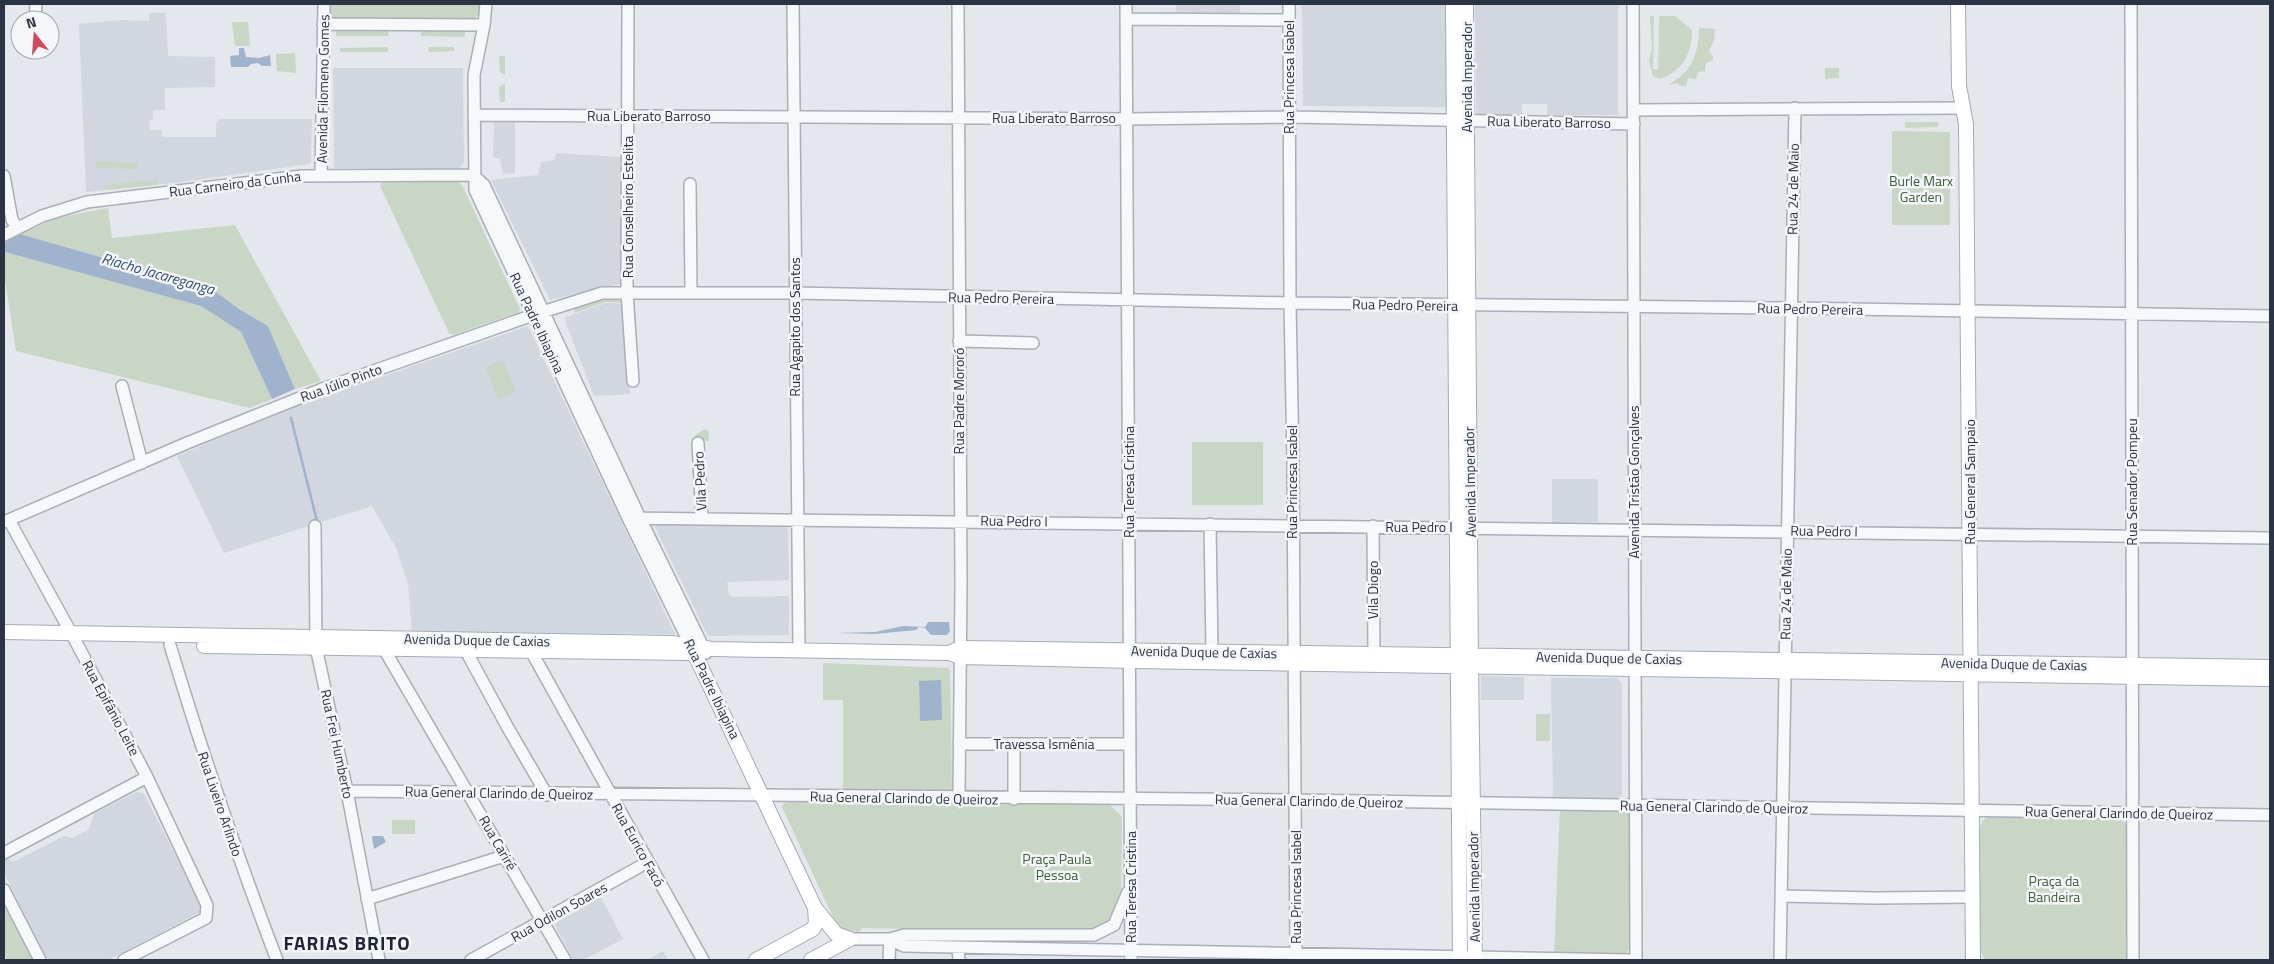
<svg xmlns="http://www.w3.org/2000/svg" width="2274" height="964" viewBox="0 0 2274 964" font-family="'Titillium Web',sans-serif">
	<rect width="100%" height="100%" fill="#e4e7ec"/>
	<!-- built -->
	<path fill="#d2d6de" d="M1176 4H1240V13H1176Z
		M1302 4H1446L1448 107 1303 106Z
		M1475 4H1618V115H1547V104H1522V115H1476Z
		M149 13H166L168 56 215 57V87L165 88V110H153V120H149L150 130H162V137H216V123L218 119H312L311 162 309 164 181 182 86 192 79 24 120 20 149 21Z
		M333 68H463L464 162 459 168H334Z
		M515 120V173L503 174 500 159 493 157 494 121Z
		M556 153 620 157 624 283 550 300 491 180 538 175 541 162 555 160Z
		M606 303 626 304 630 394 594 396 565 321 566 317Z
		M528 326 675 634 412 632 408 584 396 548 372 506 224 553 177 456 297 406Z
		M1552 479H1598V522L1552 523Z
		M657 524 784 525 788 530 789 580 727 582 729 595 733 597 789 596V635L708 636 655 527Z
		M1481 676 1524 677V700H1481Z
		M1551 678H1617L1622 684V795L1617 798 1553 797Z
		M137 792 144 794 203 909 202 911 108 960H48L4 873V859L7 858 13 862 64 836 72 838 88 830 95 813Z
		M601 897 623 939 583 960H574L555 926 557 922Z
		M663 951 668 960H647Z"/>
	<!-- green -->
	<path fill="#c9d6c5" d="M331 4H481V11L473 20H334L330 16Z
		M1650 16H1654L1653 69H1658L1659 16H1675L1692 30C1692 53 1683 71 1660 79L1653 76 1649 61 1652 49Z
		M232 22H248L250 46H235Z
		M1699 28 1717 29 1715 30 1714 40 1709 51 1713 57V60L1706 63 1705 71 1698 72 1696 79 1688 78 1686 86H1681L1677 83 1669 85C1670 83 1676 80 1680 77 1695 64 1699 47 1699 28Z
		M336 30 388 31 389 36H336Z
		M421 31H465V37L421 36Z
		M388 47V52H340V48Z
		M428 47H454V51L429 52Z
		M295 53 296 73 277 71 276 54Z
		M499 56H505V75L500 72Z
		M1825 68H1839V78L1825 79Z
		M505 83V102H500L499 87Z
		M1905 122H1938V127L1905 128Z
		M1892 131 1950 132V225H1892Z
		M96 161 139 163 136 169 97 168Z
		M157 180 158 185 105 190 104 185Z
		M456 181 462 185 520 309 519 312 453 335 449 333 380 186 382 183Z
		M108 208 112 238 235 225 321 381 295 389 268 326 239 309 212 289 20 234 57 218Z
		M4 249 5 252 201 306 241 332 272 399 250 408 16 351 4 273Z
		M600 299H626V303L606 302 575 313 573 307Z
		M503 360 516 392 498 399 485 367Z
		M705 429 709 431V441H697L695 435Z
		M1192 442H1263V505H1192Z
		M823 663 948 668 950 670 952 790 843 789V700H823Z
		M1536 714H1550V741H1536Z
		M788 802 1109 804 1122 817 1121 903 1116 918 1090 932 862 928 859 932 844 930 837 926 782 807 784 803Z
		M1560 809 1627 811 1629 813V949L1626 954H1554Z
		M1988 817 2120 818 2128 826V950L2125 960H1985L1980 950V827L1983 820Z
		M392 820H415V834H392Z
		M4 902 33 960H7L4 953Z"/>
	<!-- water -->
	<path fill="#9fb4cc" d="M239 48H244L246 57 259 58 270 55 271 66H262L258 63 251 64 248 67H231L230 56 239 55Z
		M20 234 212 289 239 309 268 326 295 389 272 399 241 332 201 306 5 252 4 243Z
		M928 622H949L950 631 947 635H931L925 628 919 627 916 630 875 634 837 633 875 632 903 626 925 627Z
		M941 680 942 720 920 721 919 681Z
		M373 836H383L386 842 374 849 372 838Z"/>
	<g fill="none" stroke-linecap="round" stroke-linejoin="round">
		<!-- stream -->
		<path stroke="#9fb4cc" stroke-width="2.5" d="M291 418 317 521"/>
		<!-- minor casing -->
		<g stroke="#a9aeb7" stroke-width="14">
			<path id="minor" d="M486 4 484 25 474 75 475 190 628 518 691 646
				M628 4 627 292 633 381
				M793 4 799 650
				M958 4 961 583 959 798
				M1126 4 1131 960
				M1289 4 1290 303 1293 460 1296 960
				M1633 4 1636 960
				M2131 4 2133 960
				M1126 19 1289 20
				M35 20 36 4
				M323 24 484 25
				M1634 110 1963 108
				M474 115 1127 119 1294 117 1634 124
				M321 175 324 4
				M473 175 484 185 640 518 706 653
				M4 176 12 220 18 228
				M690 184 691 293
				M4 235 42 216 87 202 301 176 473 175
				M959 341 1033 343
				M122 386 142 463
				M698 443 702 518
				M628 518 2270 538
				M9 520 76 642 147 777 207 905 206 918 124 960
				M4 522 187 443 322 389 533 315 602 293H795L1290 303 1791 308 2270 316
				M1210 524 1212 651
				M315 526 316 647 347 791 379 960
				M1373 526 1374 654
				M170 645C202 751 237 856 277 960
				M384 649 565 960
				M466 651 508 728 547 795
				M531 651 703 960
				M959 744H1129
				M1014 744V799
				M347 791 1295 800 2270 815
				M4 853 147 777
				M4 890 40 960
				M1781 896 1875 898 1974 897
				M367 899 504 856
				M850 939H890L904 946 1632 960
				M890 939 904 935H1094L1114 925 1128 892
				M958 948 959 960
				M471 960 648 862
				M889 960 890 939
				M1780 960 1795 108"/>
		</g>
		<!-- major casing -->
		<g stroke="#a3abb8" stroke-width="16">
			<path id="major" d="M1453 4 1460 960
				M1466 4 1471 666 1475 960
				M1958 4 1959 86 1966 124 1973 960
				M4 632 672 643 712 649 949 653 960 657 1134 661 2270 679
				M204 646 690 653
				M691 646 815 908 836 934 850 939
				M949 653 960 648 2270 667
				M756 960 813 929 816 923 815 908
				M811 960 850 939"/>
		</g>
		<!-- minor -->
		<use href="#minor" stroke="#f7f8fa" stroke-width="11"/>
		<!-- major -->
		<use href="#major" stroke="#fff" stroke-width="14"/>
	</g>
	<g text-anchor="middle" stroke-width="5" stroke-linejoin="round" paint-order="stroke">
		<!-- street labels -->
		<g font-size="14" fill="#2b3445" stroke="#f4f6f9">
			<text transform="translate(1289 77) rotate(-90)" y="5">Rua Princesa Isabel</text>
			<text transform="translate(1467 77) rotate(-90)" y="5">Avenida Imperador</text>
			<text transform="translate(323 89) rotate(-89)" y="5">Avenida Filomeno Gomes</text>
			<text x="649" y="121">Rua Liberato Barroso</text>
			<text x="1054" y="123">Rua Liberato Barroso</text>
			<text transform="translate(1549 122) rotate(1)" y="5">Rua Liberato Barroso</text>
			<text transform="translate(235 184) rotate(-7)" y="5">Rua Carneiro da Cunha</text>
			<text transform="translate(1793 189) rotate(-89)" y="5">Rua 24 de Maio</text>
			<text transform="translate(628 207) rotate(-90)" y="5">Rua Conselheiro Estelita</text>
			<text transform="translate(1001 298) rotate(1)" y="5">Rua Pedro Pereira</text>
			<text transform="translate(1405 305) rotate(1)" y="5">Rua Pedro Pereira</text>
			<text transform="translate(1810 309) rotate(1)" y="5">Rua Pedro Pereira</text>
			<text transform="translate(537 323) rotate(65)" y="5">Rua Padre Ibiapina</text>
			<text transform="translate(795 327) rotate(-90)" y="5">Rua Agapito dos Santos</text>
			<text transform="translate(341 383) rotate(-20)" y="5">Rua Júlio Pinto</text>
			<text transform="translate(959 401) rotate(-90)" y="5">Rua Padre Mororó</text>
			<text transform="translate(700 481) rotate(-93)" y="5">Vila Pedro</text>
			<text transform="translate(1129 482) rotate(-90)" y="5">Rua Teresa Cristina</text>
			<text transform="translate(1292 482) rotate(-90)" y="5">Rua Princesa Isabel</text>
			<text transform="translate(1470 482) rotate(-91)" y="5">Avenida Imperador</text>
			<text transform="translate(1634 482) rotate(-90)" y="5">Avenida Tristão Gonçalves</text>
			<text transform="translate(1970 482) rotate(-90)" y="5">Rua General Sampaio</text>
			<text transform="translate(2132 482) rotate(-90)" y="5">Rua Senador Pompeu</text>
			<text transform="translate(1014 521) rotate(1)" y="5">Rua Pedro I</text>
			<text x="1419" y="532">Rua Pedro I</text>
			<text transform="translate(1824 531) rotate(1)" y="5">Rua Pedro I</text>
			<text transform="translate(1373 590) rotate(-90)" y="5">Vila Diogo</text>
			<text transform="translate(1786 594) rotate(-89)" y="5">Rua 24 de Maio</text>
			<text transform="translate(477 640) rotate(1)" y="5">Avenida Duque de Caxias</text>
			<text transform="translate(1204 652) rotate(1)" y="5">Avenida Duque de Caxias</text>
			<text transform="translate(1609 658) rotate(1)" y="5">Avenida Duque de Caxias</text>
			<text transform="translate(2014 664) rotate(1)" y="5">Avenida Duque de Caxias</text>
			<text transform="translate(712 689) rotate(64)" y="5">Rua Padre Ibiapina</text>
			<text transform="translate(111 708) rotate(62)" y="5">Rua Epifânio Leite</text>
			<text transform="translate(337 744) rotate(78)" y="5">Rua Frei Humberto</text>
			<text x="1044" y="749">Travessa Ismênia</text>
			<text transform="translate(499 793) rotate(1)" y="5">Rua General Clarindo de Queiroz</text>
			<text transform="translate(904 798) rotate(1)" y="5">Rua General Clarindo de Queiroz</text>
			<text transform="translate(1309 801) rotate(1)" y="5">Rua General Clarindo de Queiroz</text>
			<text transform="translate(220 804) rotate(71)" y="5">Rua Liveiro Arlindo</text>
			<text transform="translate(1714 807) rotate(1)" y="5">Rua General Clarindo de Queiroz</text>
			<text transform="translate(2119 813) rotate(1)" y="5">Rua General Clarindo de Queiroz</text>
			<text transform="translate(498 843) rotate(60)" y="5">Rua Cariré</text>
			<text transform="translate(638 845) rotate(61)" y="5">Rua Eurico Facó</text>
			<text transform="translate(1131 887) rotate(-90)" y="5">Rua Teresa Cristina</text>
			<text transform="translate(1296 887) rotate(-90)" y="5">Rua Princesa Isabel</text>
			<text transform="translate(1474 887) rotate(-91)" y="5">Avenida Imperador</text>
			<text transform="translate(559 912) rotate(-29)" y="5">Rua Odilon Soares</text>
		</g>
		<!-- park labels -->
		<g font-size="14" fill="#3f6138" stroke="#f4f6f9">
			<text x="1921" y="186">Burle Marx<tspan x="1921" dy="16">Garden</tspan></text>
			<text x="1057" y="864">Praça Paula<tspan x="1057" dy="16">Pessoa</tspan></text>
			<text x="2054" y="886">Praça da<tspan x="2054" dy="16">Bandeira</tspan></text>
		</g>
		<!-- water labels -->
		<g font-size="15" font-style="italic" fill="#34527a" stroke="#f4f6f9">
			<text transform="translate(158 274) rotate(16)" y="5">Riacho Jacareganga</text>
		</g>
		<!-- district labels -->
		<g font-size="19" font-weight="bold" letter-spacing="1" fill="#1d2536" stroke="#f4f6f9">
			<text x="347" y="950">FARIAS BRITO</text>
		</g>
	</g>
	<!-- border -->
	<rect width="2274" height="964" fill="none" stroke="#2b3445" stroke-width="10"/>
	<!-- north arrow -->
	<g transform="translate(35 35) rotate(343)"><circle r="24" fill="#f4f6f9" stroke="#a4a8b1"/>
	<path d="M0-4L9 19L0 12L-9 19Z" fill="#d1495b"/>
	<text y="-8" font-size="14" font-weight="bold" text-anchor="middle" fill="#2b3445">N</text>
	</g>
</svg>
